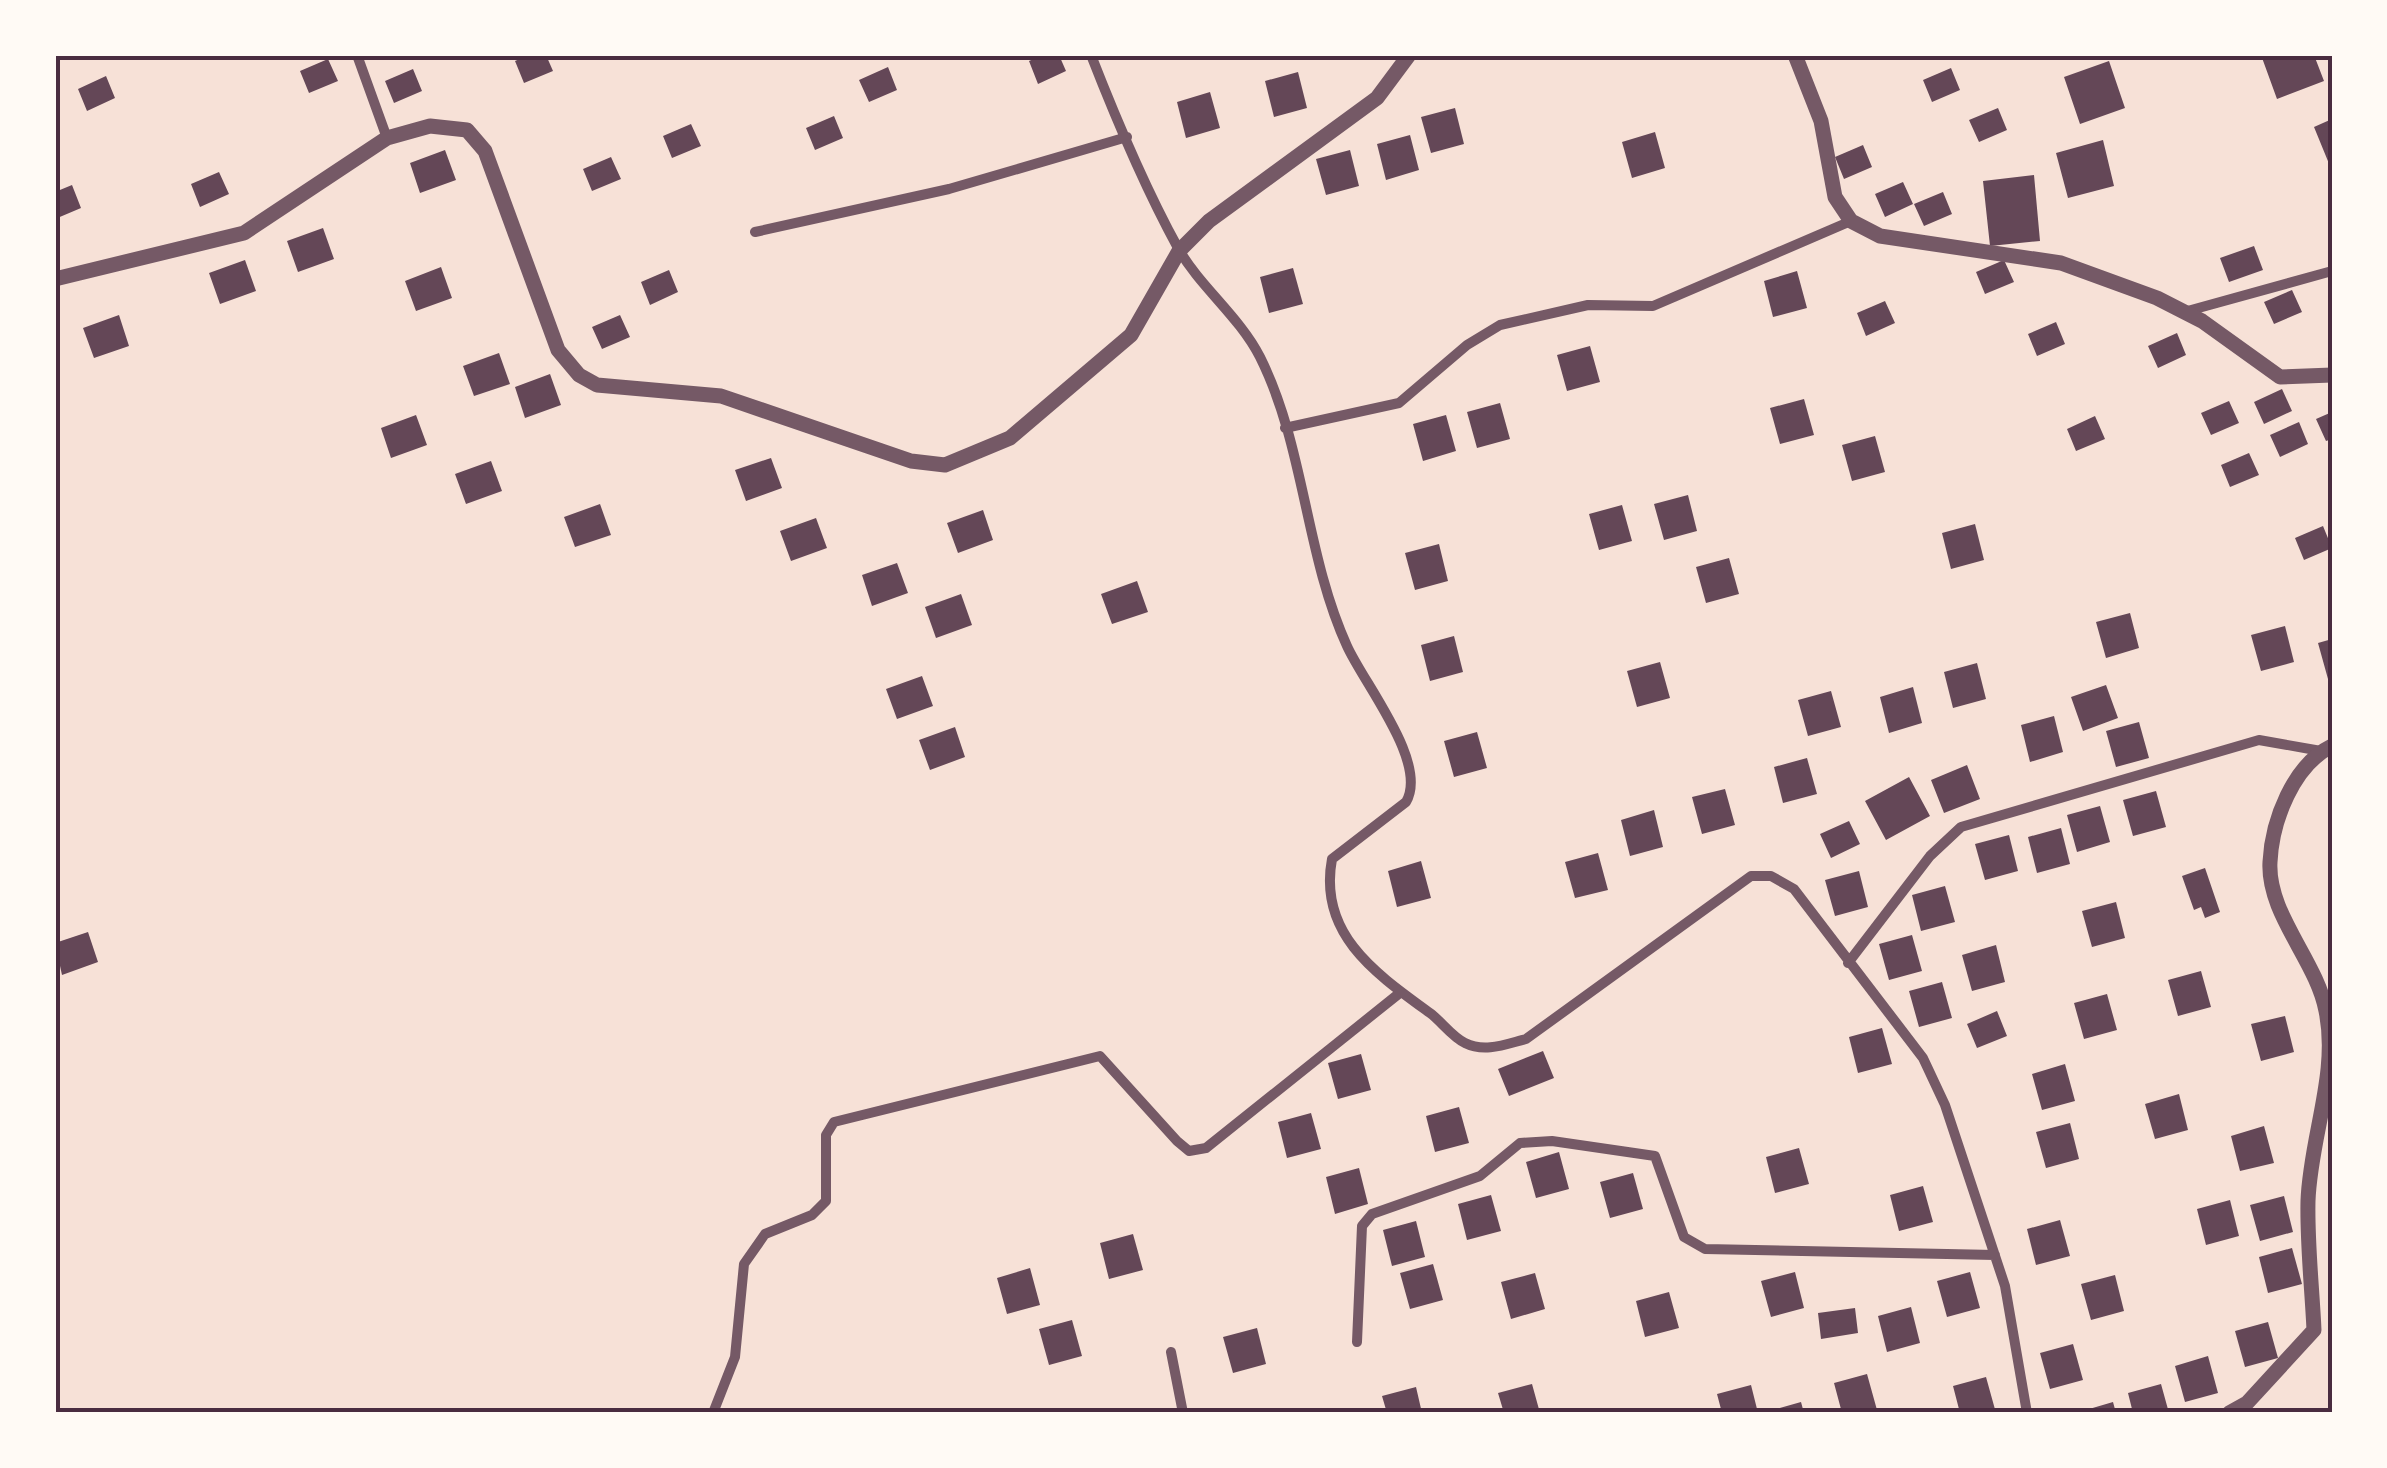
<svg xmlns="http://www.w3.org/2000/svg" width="2387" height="1468" viewBox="0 0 2387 1468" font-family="'Noto Sans',sans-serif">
	<rect width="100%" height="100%" fill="#f7e1d7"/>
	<!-- building -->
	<path fill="#644757" d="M529 55H546L553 71 524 83 515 61Z
		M1043 55H1059L1066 71 1038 84 1029 61Z
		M2261 55H2314L2324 81 2277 99Z
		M328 59 338 81 309 93 300 71Z
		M2109 61 2125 108 2080 124 2064 77Z
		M888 67 897 90 869 102 859 80Z
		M1951 68 1960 90 1932 102 1923 80Z
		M413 69 422 91 394 103 385 81Z
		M1298 72 1307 108 1274 117 1265 81Z
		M106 76 115 98 87 111 78 89Z
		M1210 92 1220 128 1186 138 1177 102Z
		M1455 108 1464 144 1431 153 1421 117Z
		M1998 108 2007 130 1979 142 1969 120Z
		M834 116 843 138 815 150 806 128Z
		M2332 119V171L2314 127Z
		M691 124 701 146 672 158 663 136Z
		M1655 132 1665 168 1632 178 1622 142Z
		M1410 135 1419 170 1386 180 1377 144Z
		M2103 140 2114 186 2068 198 2056 153Z
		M1863 145 1872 167 1844 179 1835 157Z
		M445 150 456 180 420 193 410 163Z
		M1350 150 1359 186 1326 195 1316 159Z
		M611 157 621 179 592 191 583 169Z
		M219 172 229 194 200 207 191 184Z
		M2034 175 2040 241 1990 246 1983 181Z
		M1903 182 1913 204 1885 217 1875 194Z
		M72 185 81 208 55 219V192Z
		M1943 192 1952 214 1924 226 1914 204Z
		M323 228 334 259 298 272 287 241Z
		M2254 246 2263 270 2229 282 2220 258Z
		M245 260 256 291 220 304 209 273Z
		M2004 260 2014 282 1985 294 1976 272Z
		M441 267 452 298 416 311 405 281Z
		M1293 268 1303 304 1269 313 1260 277Z
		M669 270 678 292 650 305 641 282Z
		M1797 271 1807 308 1773 317 1764 281Z
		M2292 290 2302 312 2274 324 2264 302Z
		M1885 301 1895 323 1866 336 1857 313Z
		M119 315 129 346 94 358 83 328Z
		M620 315 630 337 602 349 592 327Z
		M2056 322 2065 344 2037 356 2028 334Z
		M2177 333 2186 355 2158 368 2148 346Z
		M1590 346 1600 382 1567 391 1557 355Z
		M499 353 510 384 474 396 463 366Z
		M550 374 561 405 525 418 515 387Z
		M2282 389 2292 411 2264 424 2254 402Z
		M1804 399 1814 435 1780 444 1770 408Z
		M2229 401 2239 423 2211 435 2201 413Z
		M1500 403 1510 439 1477 448 1467 412Z
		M2332 412V439L2326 441 2316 419Z
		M416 415 427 445 391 458 381 428Z
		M1446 415 1456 451 1423 461 1413 424Z
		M2095 416 2105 439 2076 451 2067 429Z
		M2299 422 2308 444 2280 457 2270 435Z
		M1875 436 1885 472 1852 481 1842 445Z
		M2249 453 2259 475 2230 487 2221 465Z
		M771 458 782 488 746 501 735 470Z
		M491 461 502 491 466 504 455 474Z
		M1688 495 1697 531 1664 540 1654 504Z
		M600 504 611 535 575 547 564 517Z
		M1622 505 1632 541 1599 550 1589 514Z
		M983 510 993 540 958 553 947 523Z
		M816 518 827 548 791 561 780 531Z
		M1975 524 1984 560 1951 569 1942 533Z
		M2323 526 2332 548 2304 560 2295 538Z
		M1439 544 1448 581 1415 590 1405 553Z
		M1729 558 1739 594 1706 603 1696 567Z
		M897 563 908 593 872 606 862 575Z
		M1137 581 1148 612 1112 624 1101 594Z
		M961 594 972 625 936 638 925 607Z
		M2130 613 2139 648 2106 658 2096 622Z
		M2285 626 2294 662 2261 671 2251 635Z
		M1454 636 1463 672 1430 681 1421 645Z
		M2332 639V678L2328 679 2318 643Z
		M1660 662 1670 698 1637 707 1627 671Z
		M1977 663 1986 699 1953 708 1944 672Z
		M922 676 933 706 897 719 886 689Z
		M2106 685 2118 718 2083 731 2071 697Z
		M1913 687 1922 723 1889 733 1880 697Z
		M1831 691 1841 727 1808 736 1798 700Z
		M2054 716 2063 752 2030 762 2021 725Z
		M2139 722 2149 758 2116 767 2106 731Z
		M955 727 965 757 930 770 919 740Z
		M1477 732 1487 768 1454 777 1444 741Z
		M1807 758 1817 794 1783 803 1774 767Z
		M1967 765 1980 799 1944 813 1931 780Z
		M1909 777 1930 816 1886 840 1865 801Z
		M1725 789 1735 825 1702 834 1692 797Z
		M2156 791 2166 827 2133 836 2123 800Z
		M2100 806 2110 842 2077 852 2067 815Z
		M1654 810 1663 847 1630 856 1621 820Z
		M1849 821 1860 844 1831 858 1820 834Z
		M2061 828 2070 864 2037 873 2028 837Z
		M2009 835 2018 871 1985 880 1975 844Z
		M1598 853 1608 890 1575 898 1565 862Z
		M1421 861 1431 898 1397 907 1388 871Z
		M2205 868 2220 912 2205 918 2201 907 2194 910 2182 876Z
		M1859 871 1868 907 1835 916 1825 880Z
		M1945 886 1955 922 1921 931 1912 895Z
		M2116 902 2125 938 2092 947 2082 911Z
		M88 932 98 962 62 975 55 943Z
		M1912 935 1922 971 1889 980 1879 944Z
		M1996 945 2005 982 1972 991 1962 955Z
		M2201 971 2211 1007 2178 1016 2168 980Z
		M1942 982 1952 1018 1919 1027 1909 991Z
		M2107 994 2117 1030 2084 1039 2074 1003Z
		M1997 1011 2007 1036 1977 1048 1967 1024Z
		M2285 1016 2294 1052 2261 1061 2251 1024Z
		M1882 1028 1892 1064 1858 1073 1849 1037Z
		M1543 1051 1554 1078 1509 1096 1498 1069Z
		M1361 1054 1371 1090 1338 1099 1328 1063Z
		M2065 1064 2075 1101 2042 1110 2032 1074Z
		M2179 1094 2188 1130 2155 1139 2145 1104Z
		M1459 1107 1469 1143 1435 1152 1426 1116Z
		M1311 1113 1321 1149 1287 1158 1278 1122Z
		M2070 1123 2079 1159 2046 1168 2036 1132Z
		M2264 1126 2274 1163 2240 1171 2231 1136Z
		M1799 1148 1809 1184 1775 1193 1766 1157Z
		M1559 1152 1569 1189 1536 1198 1526 1162Z
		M1359 1168 1368 1204 1335 1214 1326 1177Z
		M1633 1173 1643 1209 1610 1218 1600 1182Z
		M1923 1186 1933 1222 1899 1231 1890 1195Z
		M1491 1195 1501 1231 1467 1240 1458 1204Z
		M2284 1196 2293 1232 2260 1241 2250 1205Z
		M2230 1200 2239 1236 2206 1245 2197 1209Z
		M2060 1220 2070 1256 2036 1265 2027 1229Z
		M1416 1221 1425 1257 1392 1266 1383 1230Z
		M1133 1234 1143 1270 1109 1279 1100 1243Z
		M2292 1248 2302 1284 2268 1293 2259 1257Z
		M1433 1264 1443 1300 1410 1309 1400 1273Z
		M1030 1268 1040 1305 1007 1314 997 1278Z
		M1795 1272 1804 1308 1771 1317 1761 1281Z
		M1970 1272 1980 1308 1947 1317 1937 1281Z
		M1535 1273 1545 1309 1511 1319 1501 1282Z
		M2115 1275 2124 1311 2091 1320 2081 1284Z
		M1669 1292 1679 1328 1645 1337 1636 1301Z
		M1911 1307 1920 1343 1887 1352 1878 1316Z
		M1855 1308 1858 1333 1821 1339 1818 1313Z
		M1072 1320 1082 1356 1049 1365 1039 1329Z
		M2268 1322 2278 1358 2245 1367 2235 1331Z
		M1257 1328 1266 1364 1233 1373 1223 1337Z
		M2073 1344 2083 1380 2050 1389 2040 1353Z
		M2208 1356 2218 1393 2185 1402 2175 1366Z
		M1867 1374 1877 1410 1842 1413 1834 1383Z
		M1986 1377 1996 1413H1960L1953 1386Z
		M1532 1384 1540 1413H1504L1498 1393Z
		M2161 1384 2169 1413H2133L2128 1393Z
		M1751 1385 1758 1413H1722L1717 1394Z
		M1416 1387 1422 1413H1387L1382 1396Z
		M1801 1402 1804 1413H1767L1766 1412Z
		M2113 1402 2116 1413H2079V1412Z"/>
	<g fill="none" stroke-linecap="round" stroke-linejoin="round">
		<!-- minor -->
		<path stroke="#755966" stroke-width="10" d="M357 55 387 138
			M1091 55C1116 119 1145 188 1178 248 1200 287 1239 316 1260 357 1305 447 1305 554 1347 646 1364 684 1429 763 1406 802L1332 859C1318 934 1375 973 1430 1013 1441 1021 1452 1037 1465 1043 1485 1053 1506 1044 1526 1039L1751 876H1771L1794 889 1923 1058 1945 1105 2005 1286 2027 1413
			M755 232 949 189 1127 137
			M2184 312 2332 271
			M1285 428 1399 403 1467 345 1500 325 1588 305 1653 306 1851 221
			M1848 963 1930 856 1961 827 2259 740 2321 751
			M1357 1342 1362 1226 1372 1214 1480 1176 1520 1143 1552 1141 1655 1156 1684 1237 1705 1249 1995 1255
			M1171 1352 1183 1413
			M713 1413 735 1357 744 1264 765 1234 812 1215 826 1201V1135L834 1122 1100 1056 1177 1141 1189 1151 1206 1148 1401 992"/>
		<!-- tertiary -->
		<path stroke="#755966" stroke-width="15" d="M1795 55 1821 121 1835 197 1851 221 1880 236 2061 263 2157 298 2202 321 2280 377 2332 375
			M55 279 244 233 387 138 430 126 467 130 485 151 558 350 579 375 597 385 721 396 911 461 945 465 1010 438 1131 335 1179 251 1209 221 1377 98 1409 55
			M2229 1413 2247 1403 2314 1330C2312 1287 2307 1243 2308 1201 2310 1138 2339 1073 2326 1011 2317 961 2267 914 2270 862 2272 821 2293 765 2332 746"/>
	</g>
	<!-- border -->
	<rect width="2387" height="1468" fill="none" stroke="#fffaf5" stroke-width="115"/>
	<rect x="58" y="58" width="2272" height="1352" fill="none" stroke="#4a2c40" stroke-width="4"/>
</svg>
